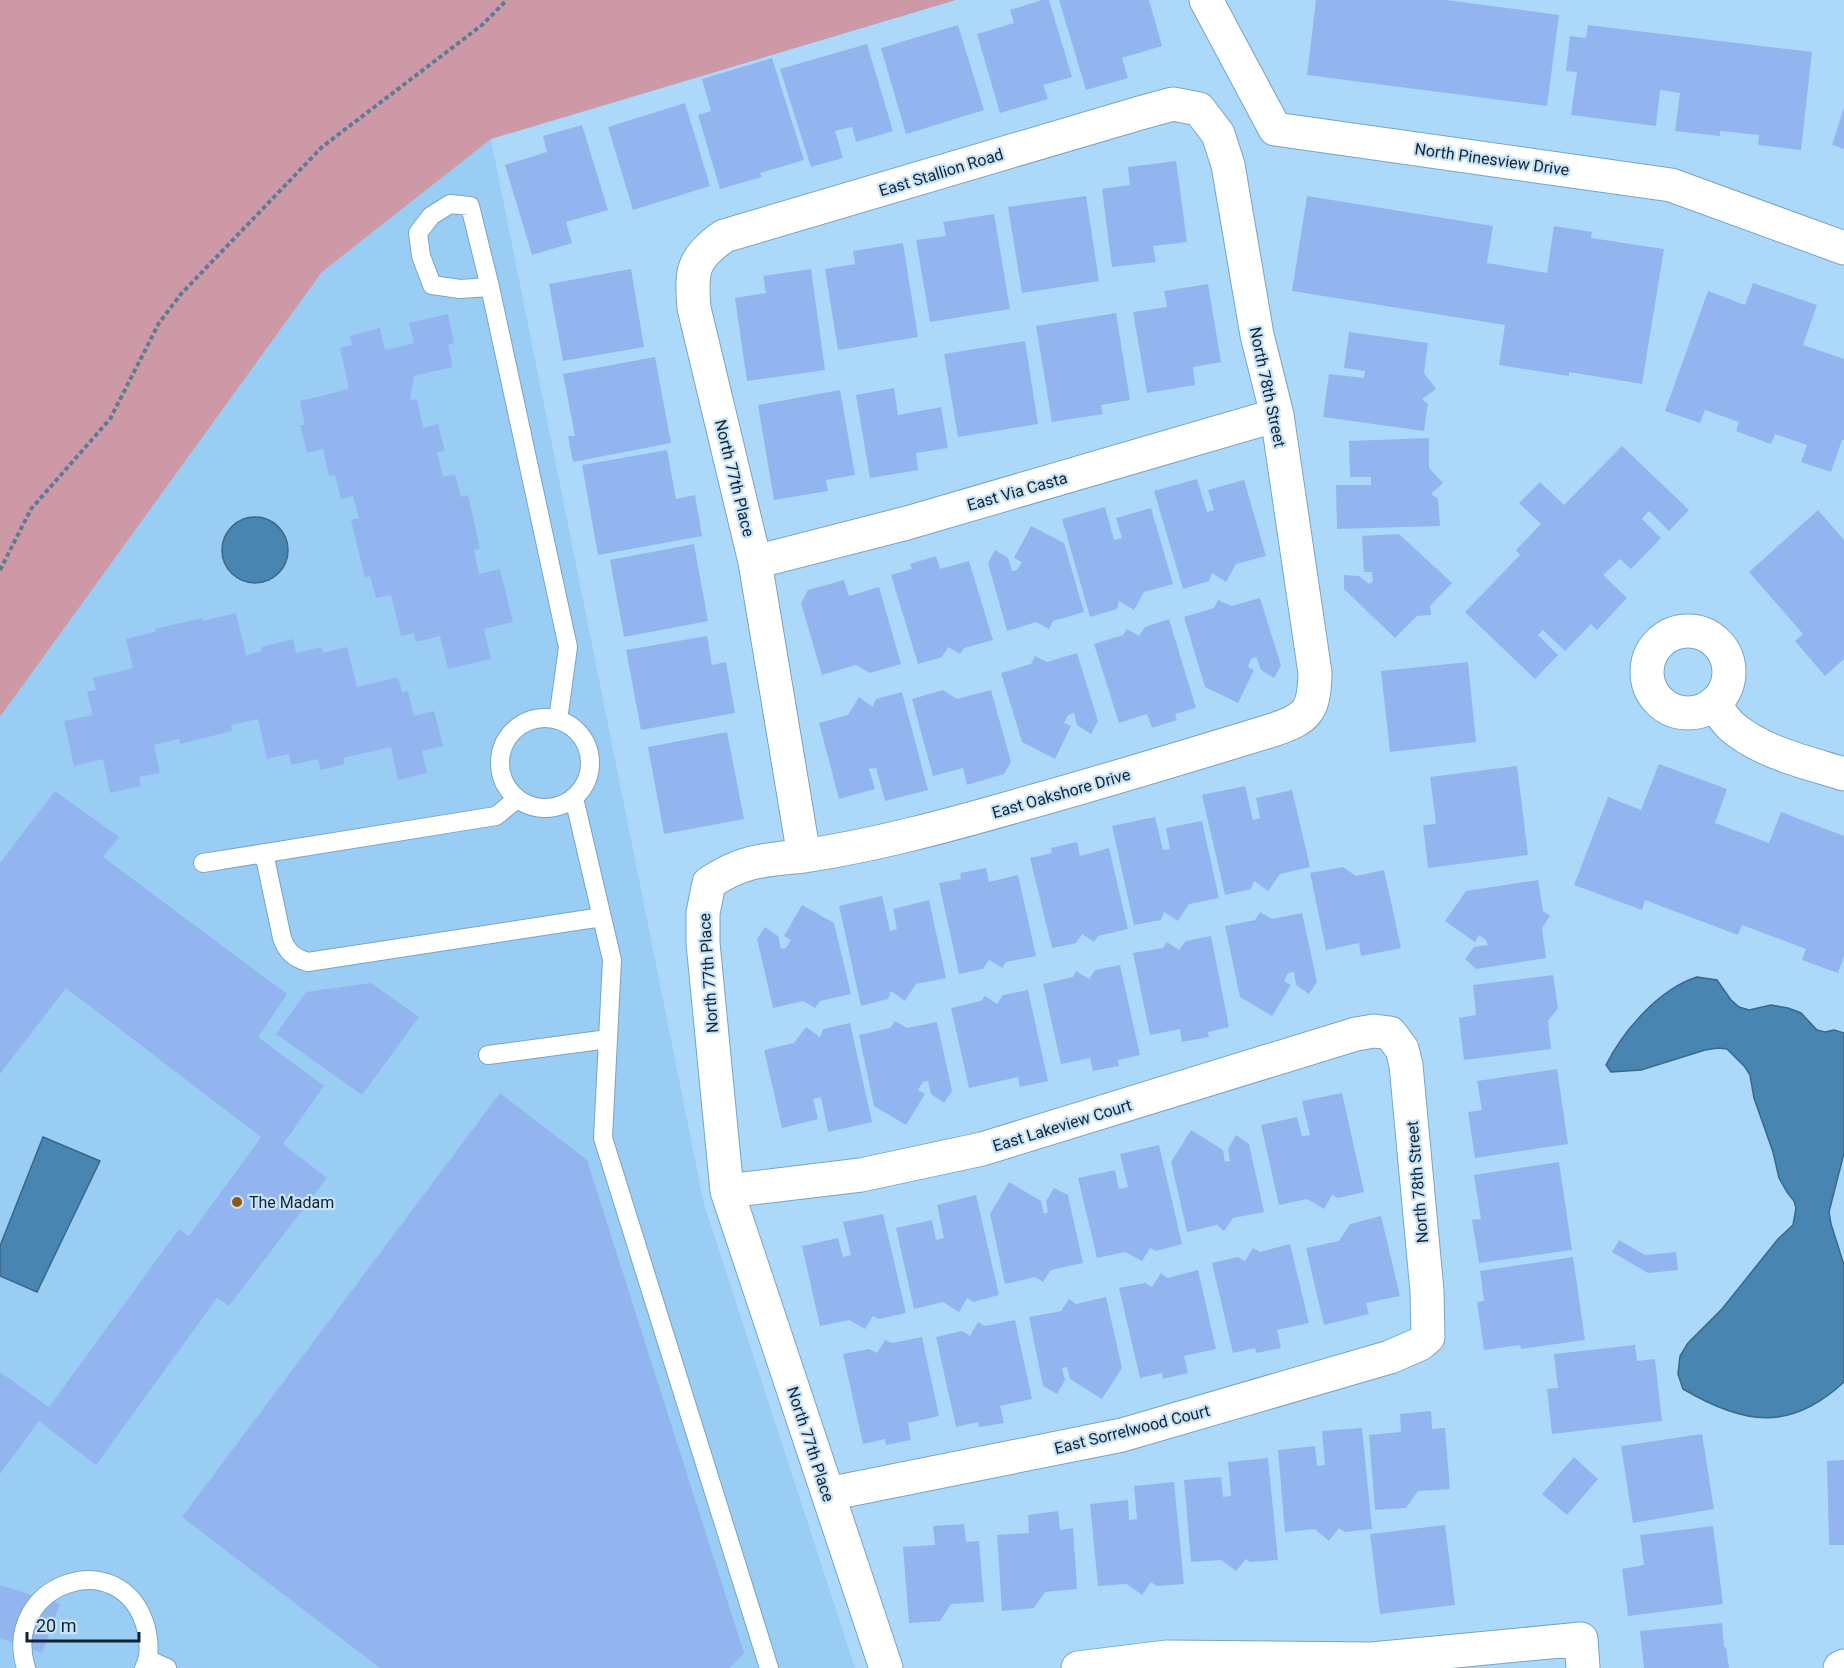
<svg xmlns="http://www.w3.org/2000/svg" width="1844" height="1668" viewBox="0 0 1844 1668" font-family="Roboto,sans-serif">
	<rect width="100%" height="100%" fill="#acd9fa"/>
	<!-- built -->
	<path fill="#9acdf4" d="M491 139 704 1204 855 1668H0V717L322 272Z"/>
	<!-- green -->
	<path fill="#ce99a7" d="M0 0H956L491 139 322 272 0 717Z"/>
	<!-- water -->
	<path fill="#4886b1" stroke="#38698b" stroke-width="1.5" d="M222 550a33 33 0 1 1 66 0a33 33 0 1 1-66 0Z
		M1697 977 1717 980 1731 1000 1739 1007 1749 1010 1771 1005 1788 1008 1801 1013 1817 1030 1825 1032 1834 1030 1844 1033V1153L1829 1212 1831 1224 1844 1265V1382C1789 1433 1743 1424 1683 1389L1678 1374 1680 1356 1688 1343 1722 1309 1778 1239 1793 1225 1796 1208 1794 1201 1787 1192 1779 1178 1773 1152 1754 1098 1750 1075 1745 1067 1727 1049 1718 1048 1705 1050 1641 1070 1611 1072 1606 1065C1623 1031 1659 989 1697 977Z
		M43 1137 100 1161 37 1292 0 1276V1246Z"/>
	<!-- building -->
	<path fill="#93b5ef" d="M1042 0H1049L1072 77 1043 85 1048 99 1000 113 977 34 1014 23 1010 10Z
		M1059 0H1149L1162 46 1122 58 1128 78 1086 90Z
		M1316 0H1446L1559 15 1547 106 1307 75Z
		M958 25 984 110 906 134 881 48Z
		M1588 25 1812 52 1801 150 1758 145 1759 135 1720 131V136L1675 131 1680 93 1660 90 1656 126 1571 115 1577 72 1566 71 1570 36 1586 38Z
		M867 44 893 131 856 142 852 127 835 131 843 158 811 167 780 69Z
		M772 58 804 160 760 173 762 177 720 189 698 115 711 111 702 79Z
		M685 103 710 186 633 210 608 127Z
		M1844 108V149L1832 145Z
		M582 125 608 210 566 222 572 243 532 255 505 165 547 152 543 136Z
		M1176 161 1187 242 1153 246 1156 262 1112 267 1102 189 1130 185 1128 167Z
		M1086 196 1099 281 1022 293 1008 207Z
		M1307 196 1493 226 1487 263 1547 273 1554 226 1592 232 1591 238 1664 249 1642 384 1569 372V376L1499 365 1505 325 1292 291Z
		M994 214 1010 309 930 322 916 240 946 236 943 222Z
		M903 243 918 337 838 350 825 269 855 264 853 251Z
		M631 269 644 347 563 361 549 284Z
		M811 269 825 370 747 381 735 298 766 293 763 276Z
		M1753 283 1817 305 1803 345 1844 359V440H1842L1831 472 1801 462 1807 445 1775 434 1771 444 1736 431 1739 422 1705 410 1700 423 1665 411 1708 291 1745 305Z
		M1208 284 1221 362 1193 367 1195 385 1147 393 1133 312 1167 307 1164 291Z
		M1116 313 1130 400 1101 405 1103 414 1052 422 1036 326Z
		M448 314 454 343 448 345 453 367 414 376 410 400 417 399 423 428 438 424 445 451 437 452 443 477 455 474 461 497 468 495 480 549 474 550 479 574 500 569 513 622 484 629 491 659 448 669 440 636 416 642 414 633 401 636 391 595 376 598 370 576 365 578 351 520 359 518 353 496 341 499 335 475 329 476 323 449 307 453 300 425H305L300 401 349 389 340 348 352 345 350 336 380 328 385 350 414 343 409 323Z
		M1349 332 1428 343 1424 373 1436 389 1422 399 1428 404 1424 431 1323 417 1329 374 1364 378 1365 371 1344 368Z
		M1025 341 1038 424 958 437 944 354Z
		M655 357 671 443 573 462 568 436H575L563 374Z
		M894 388 898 415 941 407 948 448 916 453 918 470 870 478 856 395Z
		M840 390 855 475 826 480 828 491 774 500 758 405Z
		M1429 438V468L1443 483 1431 494 1438 499 1440 526 1337 529 1336 485H1371V477H1350L1349 441Z
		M1622 446 1689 510 1669 531 1649 511 1642 519 1661 538 1631 569 1620 559 1603 575 1627 598 1597 630 1591 624 1565 651 1543 630 1538 635 1558 655 1535 679 1465 612 1520 555 1516 550 1541 524 1519 503 1540 482 1564 505Z
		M667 450 676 499 695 495 702 536 598 555 582 465Z
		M1197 479 1207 512 1214 510 1208 490 1244 480 1266 556 1236 564 1226 582 1212 573 1209 581 1183 589 1154 491Z
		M1105 507 1114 540 1122 538 1116 518 1151 508 1173 584 1144 592 1134 610 1119 601 1117 609 1090 617 1062 519Z
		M1818 510 1844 540V659L1825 676 1795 641 1803 634 1749 572Z
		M1031 526 1064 543 1084 612 1053 621 1049 629 1036 622 1007 631 988 563 995 550 1008 558 1012 571 1017 570 1022 562 1014 558Z
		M1399 534 1452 583 1430 606 1431 615 1417 616 1395 638 1344 589V575L1359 576 1369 584 1373 581 1372 572H1364L1362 536Z
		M694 544 708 621 624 637 610 560Z
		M936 556 940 569 969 561 993 640 964 648 960 654 948 647 942 657 918 664 891 575 912 569 910 564Z
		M844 580 849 596 879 587 901 664 870 673 856 665 822 675 801 603 808 590Z
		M1260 598 1281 665 1274 678 1261 670 1256 657 1251 659 1248 667 1254 670 1238 703 1205 687 1184 617 1214 608 1218 600 1231 606Z
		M236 613 246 655 262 651 261 647 293 639 296 653 321 647 323 653 347 647 357 687 398 677 402 692 408 691 414 716 434 711 443 746 422 751 427 773 398 780 391 747 343 758 345 764 321 770 318 759 291 765 289 754 267 759 258 719 231 725 232 731 180 744 179 739 154 745 160 773 139 777 141 786 110 793 103 759 74 766 64 721 93 715 87 692 96 690 93 678 133 668 126 639 155 632V629L202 618V621Z
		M1169 619 1196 708 1175 714 1177 720 1152 728 1147 714 1119 723 1094 644 1123 635 1127 629 1139 636 1145 627Z
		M707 636 712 665 726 662 735 713 641 730 626 650Z
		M1077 653 1098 721 1091 734 1077 725 1074 713 1068 715 1064 723 1071 726 1055 759 1022 742 1001 673 1031 664 1035 656 1047 662Z
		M1468 662 1476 742 1390 752 1381 671Z
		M943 690 957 699 991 690 1011 762 1004 774 967 785 963 768 933 776 912 699Z
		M902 692 928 790 885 801 876 768 869 769 875 789 839 799 819 723 848 715 859 697 873 707 876 699Z
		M727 732 744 819 664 834 648 747Z
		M1659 764 1727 789 1715 823 1769 843 1781 812 1844 836V957L1838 973 1802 960 1806 949 1742 925 1738 935 1645 900 1642 910 1574 885 1608 797 1641 810Z
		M1517 766 1528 855 1428 868 1423 825 1436 824 1430 777Z
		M1245 786 1253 820 1260 818 1256 798 1292 790 1310 867 1280 874 1268 891 1254 881 1251 889 1225 895 1202 795Z
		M55 791 119 837 103 857 287 994 258 1037 324 1086 283 1144 327 1178 229 1306 217 1298 96 1465 39 1421 0 1474V1372L49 1407 179 1229 189 1236 261 1137 66 988 0 1074V863Z
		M1155 817 1163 850 1170 849 1166 828 1202 821 1219 898 1189 904 1178 921 1164 912 1161 920 1134 925 1112 826Z
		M1077 842 1080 856 1109 848 1128 929 1098 936 1094 942 1082 934 1076 943 1052 948 1030 858 1052 853 1051 848Z
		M1343 867 1356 876 1384 870 1401 948 1361 956 1359 943 1326 950 1310 873Z
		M986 868 989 882 1018 875 1036 956 1006 962 1002 968 989 960 983 969 959 974 939 883 961 879 960 873Z
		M1538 880 1543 911 1550 916 1542 928 1546 958 1476 969 1465 959 1474 947 1488 945 1486 940 1479 935 1475 942 1445 921 1466 891Z
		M882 896 890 931 897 929 893 909 929 900 946 978 916 984 905 1001 891 991 888 999 861 1006 839 906Z
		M802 905 834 923 851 994 820 1001 815 1008 803 1001 773 1008 757 939 765 927 778 936 781 949 786 948 791 940 784 936Z
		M1260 912 1272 919 1302 913 1317 982 1309 994 1296 985 1294 972 1288 973 1284 981 1291 985 1272 1016 1240 997 1225 926 1255 920Z
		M1211 936 1229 1027 1208 1032 1209 1037 1182 1042 1180 1029 1150 1035 1133 953 1163 948 1167 942 1179 950 1186 941Z
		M1120 965 1140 1055 1118 1060 1119 1066 1093 1071 1090 1058 1061 1064 1043 984 1073 977 1076 971 1089 979 1095 970Z
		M1553 975 1558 1008 1548 1021 1551 1049 1464 1060 1459 1018 1476 1015 1473 985Z
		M371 983 419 1017 362 1095 276 1034 306 992Z
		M1028 990 1048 1081 1020 1087 1018 1077 969 1088 951 1008 981 1001 985 996 997 1004 1003 995Z
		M895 1021 907 1028 937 1022 952 1091 944 1103 931 1094 928 1081 923 1082 918 1090 925 1094 906 1125 874 1106 859 1035 890 1028Z
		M850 1023 872 1122 828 1132 821 1097 813 1099 818 1119 782 1128 764 1050 794 1043 806 1027 820 1037 823 1029Z
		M1557 1069 1568 1144 1475 1158 1468 1112 1482 1110 1477 1081Z
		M500 1093 587 1160 744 1653 730 1668H380L182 1517Z
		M1342 1093 1364 1192 1338 1198 1332 1195 1324 1209 1307 1199 1279 1205 1261 1125 1297 1117 1302 1136 1310 1135 1302 1101Z
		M1191 1130 1223 1150 1225 1162 1230 1161 1228 1149 1236 1135 1249 1144 1264 1212 1233 1218 1224 1231 1217 1225 1187 1232 1171 1162Z
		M1159 1145 1182 1244 1156 1251 1150 1248 1142 1261 1125 1252 1097 1258 1078 1178 1115 1170 1119 1189 1128 1187 1120 1154Z
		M1559 1162 1572 1250 1479 1263 1472 1220 1481 1219 1474 1175Z
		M1009 1182 1041 1201 1044 1214 1048 1212 1046 1201 1054 1188 1068 1195 1083 1263 1051 1270 1043 1282 1035 1277 1005 1284 990 1214Z
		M976 1195 999 1295 973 1302 967 1298 959 1312 943 1302 914 1309 896 1228 932 1220 936 1240 944 1238 937 1205Z
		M883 1214 906 1313 879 1319 873 1316 865 1329 849 1320 820 1326 802 1246 838 1238 843 1257 851 1255 843 1222Z
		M1381 1216 1400 1296 1366 1303 1369 1314 1324 1325 1306 1248 1339 1241 1350 1224Z
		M1619 1240 1645 1255 1676 1252 1678 1270 1648 1273 1612 1252Z
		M1290 1244 1309 1323 1277 1330 1281 1348 1256 1353 1255 1348 1233 1353 1212 1263 1238 1257 1245 1261 1253 1248 1260 1252Z
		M1573 1257 1585 1340 1521 1349 1520 1345 1484 1350 1477 1302 1484 1301 1480 1271Z
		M1198 1270 1216 1349 1184 1356 1188 1373 1163 1379 1162 1373 1140 1378 1119 1288 1145 1283 1152 1287 1161 1273 1167 1278Z
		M1106 1297 1122 1368 1102 1399 1070 1379 1067 1367 1062 1368 1065 1380 1057 1394 1043 1386 1029 1317 1061 1311 1069 1299 1076 1304Z
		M1015 1320 1032 1399 1000 1406 1004 1423 979 1427 978 1422 956 1427 936 1337 962 1331 970 1336 978 1322 985 1326Z
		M922 1337 939 1416 908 1423 911 1440 886 1445 885 1439 863 1444 843 1354 869 1349 877 1353 885 1340 892 1343Z
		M1635 1345 1637 1361 1655 1359 1662 1421 1552 1434 1547 1389 1558 1388 1554 1354Z
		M1431 1411 1432 1429 1445 1428 1450 1489 1418 1491 1406 1508 1375 1510 1369 1435 1401 1432 1400 1414Z
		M1362 1428 1372 1529 1345 1532 1339 1528 1329 1541 1315 1529 1285 1532 1278 1450 1315 1446 1317 1466 1325 1465 1322 1431Z
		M1702 1434 1714 1509 1633 1523 1621 1446Z
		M1574 1457 1598 1479 1567 1515 1542 1494Z
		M1268 1458 1278 1560 1250 1562 1246 1559 1236 1571 1221 1560 1191 1562 1184 1480 1221 1477 1223 1497 1231 1496 1228 1462Z
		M1844 1460V1545H1829L1827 1461Z
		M1174 1482 1184 1584 1157 1586 1151 1582 1142 1595 1127 1584 1098 1586 1090 1504 1128 1500 1129 1520 1137 1519 1134 1486Z
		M1058 1511 1060 1530 1073 1528 1077 1589 1045 1592 1034 1608 1002 1611 997 1535 1029 1533 1028 1515Z
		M964 1524 966 1542 979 1541 984 1602 951 1604 940 1621 909 1623 903 1547 935 1545 933 1526Z
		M1445 1525 1455 1605 1380 1614 1370 1534Z
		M1713 1526 1723 1604 1628 1616 1622 1569 1644 1565 1640 1535Z
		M0 1585 60 1604 42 1653 0 1638Z
		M1722 1623 1724 1647H1726L1729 1668H1644L1640 1631Z"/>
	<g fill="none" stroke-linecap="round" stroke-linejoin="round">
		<!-- service casing -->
		<g stroke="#79a4c4" stroke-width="20">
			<path id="service" d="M490 287 460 289 432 285 421 256 418 233 431 216 450 204 470 206 490 287 568 647 558 720
				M500 763a45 45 0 1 1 90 0a45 45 0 1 1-90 0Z
				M574 798 612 960 603 1138 769 1668
				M264 853 282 938C287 952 294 958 308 962L602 917
				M203 863 496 816 517 799
				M488 1055 608 1039
				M149 1660 167 1668
				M26 1668C0 1584 122 1541 146 1628 149 1641 151 1656 144 1668"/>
		</g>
		<!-- minor casing -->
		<g stroke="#79a4c4" stroke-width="35">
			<path id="minor" d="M1206 0 1275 129 1671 185 1844 248
				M755 562 907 523 1277 415
				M1647 672a41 41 0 1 1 82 0a41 41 0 1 1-82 0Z
				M1713 704C1719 711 1725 720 1731 726 1762 753 1806 762 1844 774
				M804 856C876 845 946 826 1016 806 1102 782 1188 756 1273 730 1309 718 1314 710 1315 673L1277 415 1257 335 1228 165 1218 134 1199 109 1173 104 1140 113 724 236C692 259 691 270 694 308L755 562 804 856C764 860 743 860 709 883L703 913V943L727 1191 886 1668
				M727 1191 861 1175 982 1149 1356 1034 1374 1031 1390 1033 1402 1049 1406 1065 1427 1291 1428 1337 1420 1344 1390 1357 1122 1435 828 1494
				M1078 1668 1167 1657 1372 1659 1581 1639 1583 1668
				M1840 1668 1844 1666"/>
		</g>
		<!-- path -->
		<path stroke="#5d7c93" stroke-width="4" stroke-dasharray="4.5 3" stroke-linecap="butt" d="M0 570 31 509 110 419 159 323 181 294 322 147 482 25 507 0"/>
		<!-- service -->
		<use href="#service" stroke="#fff" stroke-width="18"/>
		<!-- minor -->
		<use href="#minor" stroke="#fff" stroke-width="33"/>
	</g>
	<!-- markers -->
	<circle fill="#925618" stroke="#c9e3f8" stroke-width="2" cx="237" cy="1202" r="6"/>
	<g text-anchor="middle" stroke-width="4.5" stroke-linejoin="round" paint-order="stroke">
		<!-- street labels -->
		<g font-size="16" fill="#132431" stroke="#c9e3f8">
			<text transform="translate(1492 159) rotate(8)" y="6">North Pinesview Drive</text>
			<text transform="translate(941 172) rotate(-17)" y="6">East Stallion Road</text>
			<text transform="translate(1268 387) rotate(78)" y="6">North 78th Street</text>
			<text transform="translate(735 478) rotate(76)" y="6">North 77th Place</text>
			<text transform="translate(1017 491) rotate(-16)" y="6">East Via Casta</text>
			<text transform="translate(1061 793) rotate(-16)" y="6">East Oakshore Drive</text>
			<text transform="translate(708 973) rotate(-94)" y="6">North 77th Place</text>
			<text transform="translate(1062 1125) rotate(-17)" y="6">East Lakeview Court</text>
			<text transform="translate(1417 1182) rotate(-95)" y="6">North 78th Street</text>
			<text transform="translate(1132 1429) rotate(-14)" y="6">East Sorrelwood Court</text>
			<text transform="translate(811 1444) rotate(72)" y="6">North 77th Place</text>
		</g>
		<!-- poi labels -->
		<g font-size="16" fill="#132431" stroke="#c9e3f8" text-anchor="start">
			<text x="249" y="1208">The Madam</text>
		</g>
	</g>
	<!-- scale -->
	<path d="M27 1632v9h112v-9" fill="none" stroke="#132431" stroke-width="3"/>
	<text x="36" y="1632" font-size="18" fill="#132431" stroke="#c9e3f8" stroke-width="4.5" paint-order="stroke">20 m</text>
</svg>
